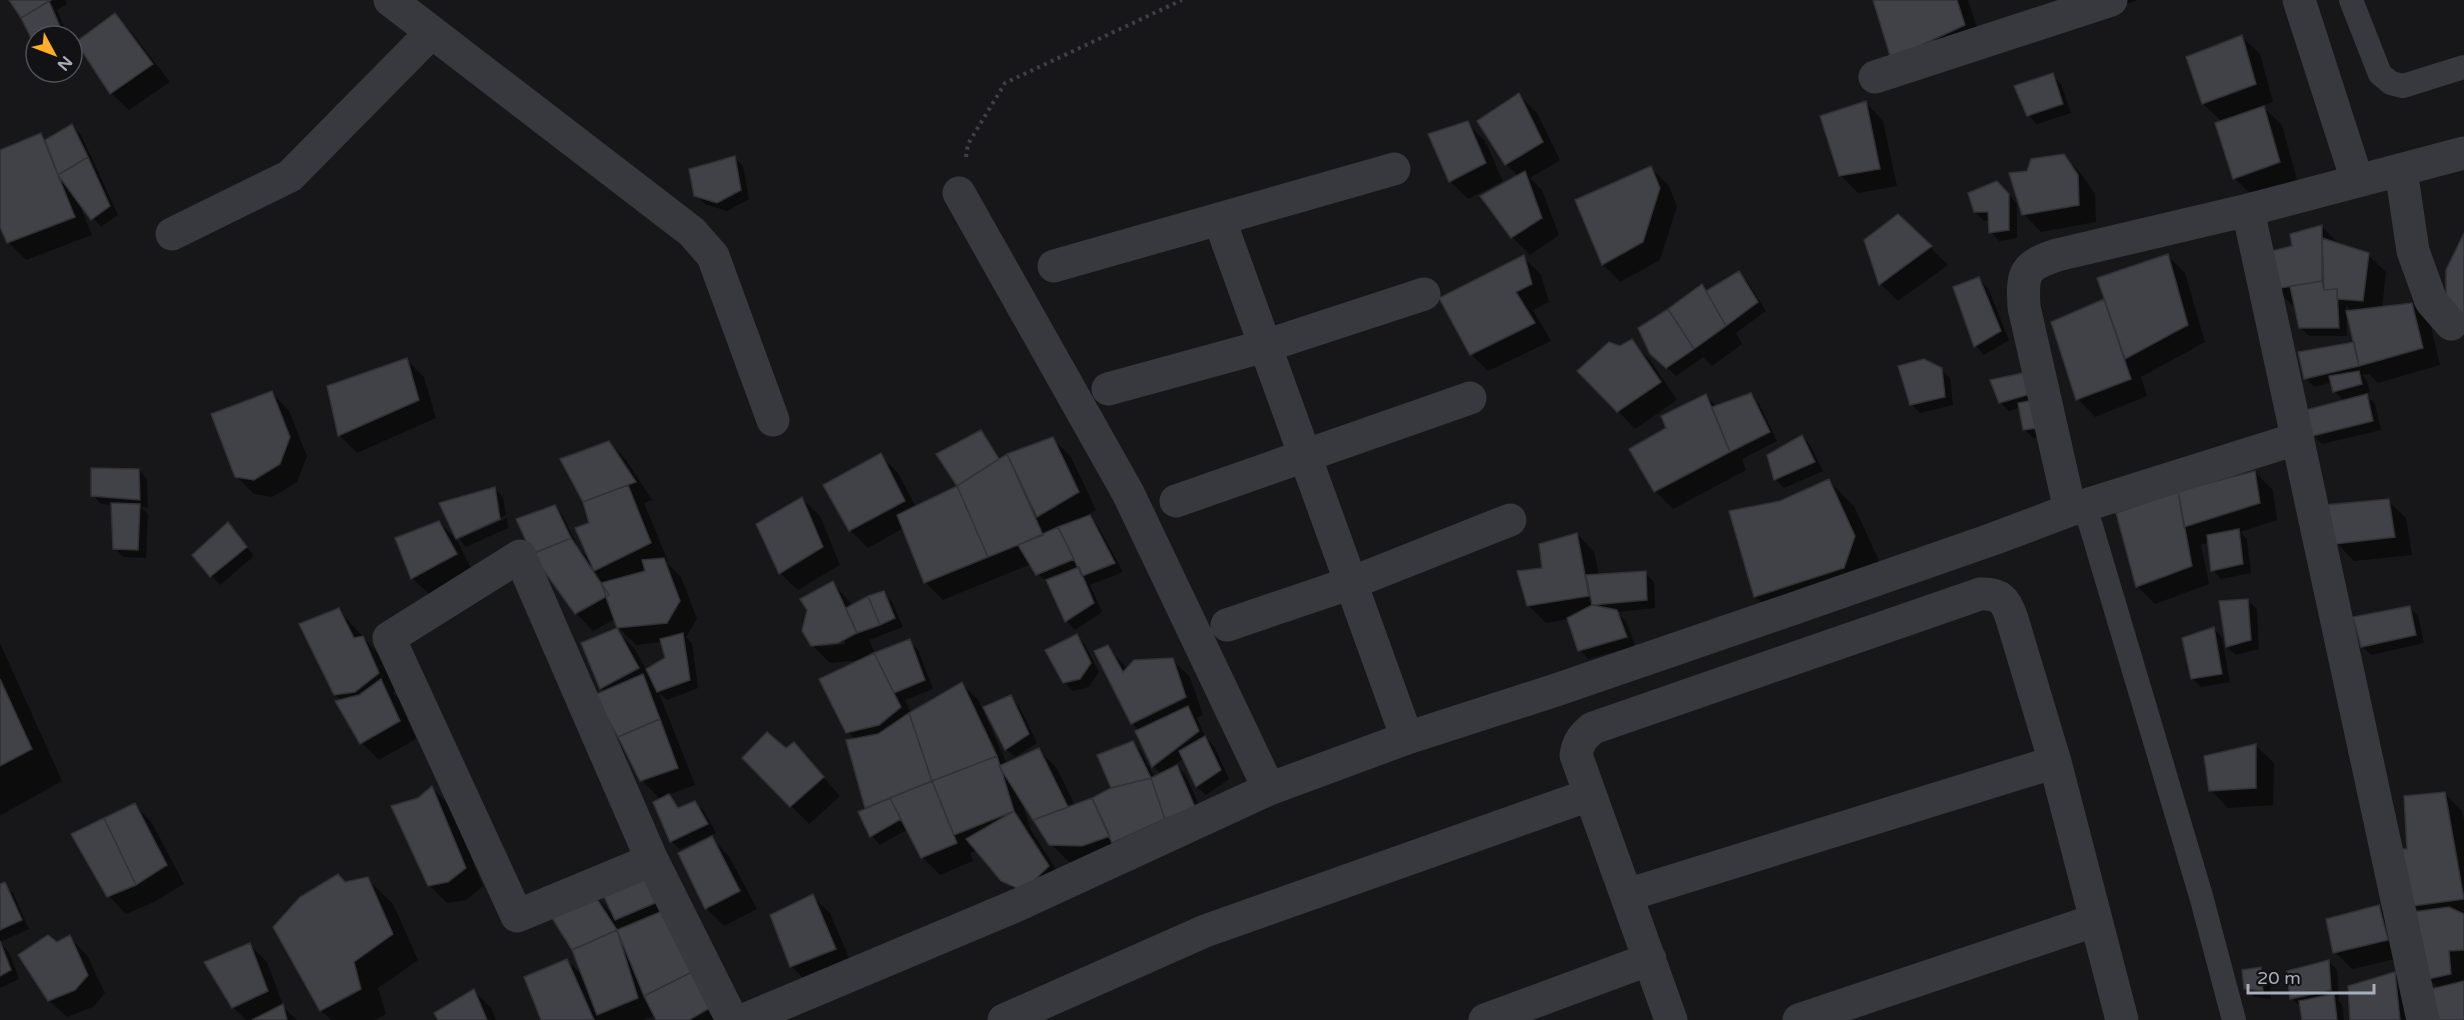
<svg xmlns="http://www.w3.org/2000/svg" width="2464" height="1020" viewBox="0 0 2464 1020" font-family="'Varela Round',sans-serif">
	<rect width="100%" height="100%" fill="#17171a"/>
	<!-- shadow -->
	<path fill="#0007" fill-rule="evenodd" d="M11 0H65L67 4 57 10 68 36H36V46Z
		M1875 0H1968L1982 43 1910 76Z
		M2118 0H2138L2123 5Z
		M115 15 132 33 170 82 129 110 111 93Z
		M2242 37 2260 54 2273 102 2262 106 2282 125 2297 180 2252 195 2234 178 2222 122 2203 104 2188 57Z
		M2052 75 2061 84 2071 113 2037 124 2028 115Z
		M1519 95 1537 113 1560 160 1530 178 1542 190 1559 235 1530 255 1512 237 1518 176 1506 164Z
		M1866 103 1883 121 1897 186 1858 193 1841 175Z
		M1467 123 1485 141 1503 181 1468 199 1450 181Z
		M72 126 81 135 118 215 101 227 78 201 92 235 26 260 8 242 0 223V152L41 134 47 141Z
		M2064 156 2081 174 2095 194 2096 222 2041 232 2024 214 2028 173Z
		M734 157 743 166 749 199 727 211 705 204 696 195Z
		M1651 168 1669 186 1677 207 1660 260 1620 282 1603 264Z
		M2006 191 2017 204V238L1999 241 1991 232 1990 220 1984 221 1975 212Z
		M1898 216 1948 265 1898 301 1881 284Z
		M2322 227 2339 244 2368 255 2386 272 2382 308 2412 304 2430 322 2440 365 2378 383 2369 374 2362 375 2367 381 2370 392 2365 394 2375 404 2381 430 2322 444 2313 435 2344 401 2334 391 2332 382 2314 387 2306 378 2355 344 2352 312 2346 305 2347 336H2309L2300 327 2295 305 2293 306 2275 288 2294 248Z
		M2167 255 2185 273 2205 342 2141 377 2147 396 2095 417 2078 399 2053 323 2106 300Z
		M1523 257 1541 275 1549 302 1533 310 1551 341 1488 371 1471 354Z
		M1739 273 1747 281 1766 311 1736 333 1742 344 1712 366 1703 357 1676 376 1661 362 1702 286 1708 292Z
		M1979 279 1988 288 2009 340 1984 355 1976 346 1955 288Z
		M1631 341 1649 359 1677 400 1635 429 1618 411 1620 348Z
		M407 360 424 377 436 418 357 453 340 436 328 387Z
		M1941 369 1950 378 1953 405 1920 413 1911 404Z
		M2037 372 2058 435 2033 438 2024 429 2021 407 2009 411 2000 402Z
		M272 393 289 411 307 456 297 482 272 497 254 494 236 476Z
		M1750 395 1759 404 1777 441 1742 459 1746 470 1673 509 1655 491 1668 428 1706 396 1717 407Z
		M980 432 1001 460 1053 439 1071 457 1096 510 1088 515 1098 526 1123 572 1090 585 1102 612 1075 630 1067 621 1048 582 1038 574 1031 564 943 600 925 582 904 528 868 548 850 530 880 455 898 473 916 507 959 487 938 455Z
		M1802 436 1810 445 1823 471 1784 488 1776 480 1768 456Z
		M609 442 626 460 652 500 644 503 668 561 666 562 681 577 697 619 686 637 692 643 698 688 667 700 659 693 695 785 668 795 680 809 695 803 704 811 716 833 680 849 671 841 661 800 642 780 605 692 601 688 616 630 634 648 647 671 667 659 662 642 636 645 618 627 615 619 593 631 576 613 554 507 563 516 579 549 590 560 591 524Z
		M139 470 147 479 148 508 141 507 148 514 146 558 123 557 115 548 112 505 101 504 93 495Z
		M2255 472 2273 490 2277 520 2240 532 2247 539 2251 573 2221 579 2213 570 2209 542 2201 545 2209 584 2155 604 2137 586 2118 514Z
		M1829 481 1854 506 1880 563 1780 622 1755 596 1780 503Z
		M495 489 503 497 506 515 459 536V539L441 504Z
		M802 499 820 516 840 565 798 590 780 573Z
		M2388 501 2406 518 2412 555 2354 561 2337 543Z
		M507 518 508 528 466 547 459 539Z
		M439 522 457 540 473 572 430 595 412 578Z
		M228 524 254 556 220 585 194 555Z
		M1577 534 1594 552 1599 575 1645 573 1654 582 1655 608 1617 612 1626 621 1635 646 1588 659 1580 650 1569 619 1546 623 1528 605 1544 569Z
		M833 583 853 606 883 593 892 602 903 627 869 640 874 651 869 654V656L909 641 918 650 933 689 905 700 912 715 962 684 979 701 1007 764 1038 750 1056 767 1075 806 1113 789 1133 743 1141 751 1155 778 1161 774 1153 766 1137 732 1139 731 1132 723 1107 647 1128 669 1172 660 1190 677 1203 715 1197 718 1206 738 1214 746 1229 779 1206 795 1197 787 1184 758 1175 765 1186 775 1203 815 1100 863 1069 862 1051 844 1021 800 1031 830 1066 885 1021 898 977 850 970 853 973 861 940 875 922 857 908 829 880 845 872 836 868 810 848 741 856 740 848 732 862 660 830 663 812 645ZM845 641V644L820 647V644Z
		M2248 601 2257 609 2259 649 2236 655 2227 647 2221 602Z
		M2409 607 2418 616 2424 643 2371 655 2362 646Z
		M339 610 380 656 395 691 393 693 399 699 416 739 379 760 362 743 342 701 335 694Z
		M2214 629 2222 638 2230 682 2201 687 2192 678Z
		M1077 636 1085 645 1099 672 1089 687 1073 691 1064 682Z
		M0 643 62 781 1 815 0 814Z
		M1010 697 1019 706 1037 743 1015 757 1006 749Z
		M794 744 840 796 809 824 744 758 786 750Z
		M2256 746 2274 763 2273 805 2228 808 2211 790Z
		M432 788 450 806 483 886 466 900 447 903 429 885Z
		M2445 794 2462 811 2464 820V1020L2429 978 2421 913 2414 906 2409 850Z
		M135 805 152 823 184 884 154 902 126 914 109 896Z
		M712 838 729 856 757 909 724 926 706 908Z
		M642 874 724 1020H657L655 1015 644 1020H543L567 960 585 978 593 894 614 915Z
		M367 879 393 904 418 960 378 988 386 1014 375 1020H331L321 1010 346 884Z
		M4 884 13 893 29 929 0 942V886Z
		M812 896 830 913 853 967 809 984 791 966Z
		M2379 907 2396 924 2405 957 2352 969 2335 952Z
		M69 937 87 955 105 993 93 1007 67 1017 49 1000 56 944Z
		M0 943 9 952 19 979 0 988Z
		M250 945 267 962 284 1008 297 1020H246L233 1007Z
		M2328 961 2337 970 2339 999H2337L2342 1004 2344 1020H2303L2300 1007 2292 998Z
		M2261 969 2270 978 2271 999 2254 997 2245 988Z
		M2394 973 2412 991 2415 1020H2352Z
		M474 991 491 1008 496 1020H439Z"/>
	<!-- building -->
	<path fill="#414247" stroke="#313136" stroke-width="1.5" d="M9 0H51L21 18Z
		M1873 0H1957L1965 25 1891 59Z
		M49 1 64 36H36V48L21 18Z
		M115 13 153 64 110 94 76 42Z
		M2242 35 2256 84 2202 104 2186 57Z
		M2053 73 2063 104 2027 116 2014 86Z
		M1519 93 1543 142 1505 165 1477 121Z
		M1866 101 1880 169 1839 176 1820 116Z
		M2264 106 2280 162 2233 179 2215 123Z
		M1468 121 1486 163 1449 182 1428 134Z
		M72 124 88 157 58 175 45 140Z
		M41 133 75 217 7 243 0 227V150Z
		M2064 154 2078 175 2079 205 2022 215 2009 173 2027 171 2031 159Z
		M735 156 741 190 717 203 694 196 689 169Z
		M88 157 110 206 91 220 58 175Z
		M1651 166 1660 188 1643 242 1602 265 1575 200Z
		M1525 171 1542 218 1511 238 1480 196Z
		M1997 181 2009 194V230L1989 233 1988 212H1974L1968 193Z
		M1898 214 1932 246 1879 285 1864 240Z
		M2322 225V281L2274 289 2268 252 2292 246 2290 234Z
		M2464 233V316L2446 306V270Z
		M2322 238 2369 253 2363 301 2337 299V289L2324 290Z
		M2168 254 2188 325 2125 359 2097 278Z
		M1524 255 1532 284 1516 292 1535 323 1470 355 1439 298Z
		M1739 271 1758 302 1726 326 1706 291Z
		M1979 277 2001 331 1974 347 1953 287Z
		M2322 281 2324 290 2337 289 2339 328H2299L2290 286Z
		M1702 284 1726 326 1694 349 1668 309Z
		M2104 299 2131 379 2076 400 2051 322Z
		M2412 303 2423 348 2359 366 2346 311Z
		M1668 309 1694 349 1666 368 1650 354 1638 328Z
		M1632 339 1661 382 1617 412 1577 371 1609 342 1620 346Z
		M2354 342 2359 366 2304 379 2298 352Z
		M407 358 419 400 338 436 327 386Z
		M1924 359 1942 368 1945 397 1910 405 1898 366Z
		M2037 370 2041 391 1999 403 1990 380Z
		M2359 371 2362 384 2333 392 2329 376Z
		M272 391 290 437 280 464 254 480 235 477 211 414Z
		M1751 393 1770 432 1730 452 1712 407Z
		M1706 394 1730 452 1654 492 1629 449 1666 428 1661 416Z
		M2367 394 2373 421 2312 436 2306 410Z
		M2044 398 2050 426 2023 430 2018 403Z
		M981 430 999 459 957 486 936 454Z
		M1802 435 1815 462 1774 480 1767 455Z
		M1053 437 1079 492 1037 517 1007 454Z
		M609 441 636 482 583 502 560 459Z
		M881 453 905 501 849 531 823 485Z
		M1007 454 1043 535 988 557 957 486Z
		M91 468 139 469 140 500 91 496Z
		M2255 471 2260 503 2184 527 2178 491Z
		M1829 479 1855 536 1844 568 1754 597 1729 511 1780 501Z
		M628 485 651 543 594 571 575 528 589 523 583 502Z
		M957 486 988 557 924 583 897 515Z
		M495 487 500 519 456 539 439 503Z
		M2178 491 2192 566 2136 587 2116 513Z
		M802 497 823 547 779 574 756 524Z
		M2389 499 2395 537 2335 544 2325 505Z
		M111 503 140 504 138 550 113 549Z
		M555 505 571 538 532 554 516 519Z
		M1090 515 1115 563 1082 576 1058 527Z
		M439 521 457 554 411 579 395 538Z
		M228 522 247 547 210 577 192 555Z
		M1058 527 1074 559 1036 575 1018 545Z
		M2239 529 2243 564 2211 571 2207 535Z
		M1577 533 1589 596 1527 606 1517 571 1542 568 1539 544Z
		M571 538 609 595 575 614 532 554Z
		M664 558 680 601 667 623 617 628 601 583 645 571 642 560Z
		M1079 567 1094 603 1065 622 1046 580Z
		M1646 571 1647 600 1592 605 1586 575Z
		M833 581 857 633 838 643 811 646 802 631 807 610 800 599Z
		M884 591 895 618 880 625 868 596Z
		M868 596 880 625 857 633 846 608Z
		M2248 599 2251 640 2226 647 2219 601Z
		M1592 605 1617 610 1627 637 1578 651 1567 618Z
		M2410 606 2416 635 2361 647 2353 617Z
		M339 608 354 638 363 636 379 673 355 692 334 695 299 624Z
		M2214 627 2222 674 2191 679 2182 638Z
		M617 628 639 668 600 689 581 643Z
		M683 633 690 680 657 692 646 669 665 658 660 639Z
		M1077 634 1091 663 1080 679 1063 683 1045 650Z
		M910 639 925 680 894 693 874 653Z
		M1108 645 1123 672 1134 660 1173 658 1186 697 1131 724 1094 651Z
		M874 653 901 707 879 725 846 733 819 679Z
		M643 674 660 719 618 737 594 695Z
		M0 679 32 749 0 766Z
		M381 679 400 721 360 744 335 701 359 695Z
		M962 682 997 756 932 781 909 713Z
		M1011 695 1029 734 1005 750 983 707Z
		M1188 706 1199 731 1152 767 1135 731Z
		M909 713 932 781 865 808 846 740 878 734Z
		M660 719 678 768 640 781 618 737Z
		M767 732 786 748 794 742 824 777 790 807 742 758Z
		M1205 736 1221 770 1196 787 1179 751Z
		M1133 741 1151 778 1111 788 1097 755Z
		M2256 744V788L2209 791 2204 756Z
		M1039 748 1068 807 1033 820 999 766Z
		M997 756 1014 811 954 835 932 781Z
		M1177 765 1195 807 1165 819 1151 778Z
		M1151 778 1165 819 1112 843 1092 798 1111 788Z
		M932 781 957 843 921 858 890 798Z
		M432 786 466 868 448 882 428 886 391 806 418 798Z
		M2445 792 2464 899 2413 906 2401 849H2407L2404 796Z
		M669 794 678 808 695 801 708 824 670 842 653 802Z
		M890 798 901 819 870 837 858 812Z
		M1092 798 1110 836 1082 846 1049 845 1033 820Z
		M135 803 167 865 136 885 104 818Z
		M1014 811 1049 866 1023 891 1001 881 966 839Z
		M104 818 136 885 107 897 71 834Z
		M712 836 740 891 705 909 678 853Z
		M643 873 655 903 615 920 601 890Z
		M338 874 345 882 368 877 393 934 354 962 361 989 320 1011 273 927 300 897Z
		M5 882 22 920 0 930V884Z
		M593 893 617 930 572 950 549 913Z
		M813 894 836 949 790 967 770 915Z
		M2379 905 2388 940 2333 953 2326 919Z
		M2449 907 2464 914V950L2449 951 2451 974 2428 979 2414 912Z
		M665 910 694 971 644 996 617 930Z
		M617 930 638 998 597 1015 572 950Z
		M48 935 57 942 70 935 88 975 75 990 48 1001 18 955Z
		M0 941 11 970 0 976Z
		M250 943 268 991 232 1008 204 962Z
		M567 959 594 1020H541L524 977Z
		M2329 960 2331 990 2290 999 2287 971Z
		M2261 967 2263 991 2244 989 2242 970Z
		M694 971 710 1008 689 1020H656L644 996Z
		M2395 972 2400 1020H2350L2348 986Z
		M2464 981V1020H2437L2431 989Z
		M474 989 487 1020H438L434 1013Z
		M2334 994 2337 1020H2302L2299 1001Z
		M283 1004 287 1020H252Z"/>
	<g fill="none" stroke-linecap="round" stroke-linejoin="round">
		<!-- path -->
		<path stroke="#3e4046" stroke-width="4" stroke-dasharray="3 4.5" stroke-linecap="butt" d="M966 157 968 144 1005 83 1182 0"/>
		<!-- service -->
		<path stroke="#38393f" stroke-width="24" d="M2351 0 2380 74 2391 83 2403 86 2464 67
			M2085 506 2201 896 2234 1020"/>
		<!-- minor -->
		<path stroke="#38393f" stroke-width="33" d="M390 0 692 232 713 256 773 420
			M2299 0 2357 180
			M1875 77 2111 0
			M2401 170 2413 251 2431 301 2451 324
			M959 193 1128 493 1269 789
			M2248 210 2423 1020
			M1220 221 1407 738
			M172 234 290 176 431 33
			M1054 266 1394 169
			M1108 389 1265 346 1424 294
			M1176 501 1470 398
			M2070 510 2024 307C2022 272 2024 266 2057 255L2248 210 2464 153
			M1227 625 1351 583 1510 520
			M652 860 517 916 389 638 520 556 652 860 732 1020
			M1627 895 2055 762
			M744 1020 1013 907 1269 789 1407 738 1556 690 1795 608 1993 539 2070 510 2296 439
			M1004 1020 1205 931 1589 795
			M1485 1020 1650 959
			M1671 1020 1576 755C1578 742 1583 736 1593 728L1980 594C2000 593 2006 600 2012 619L2055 762 2122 1020
			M1799 1020 2096 920"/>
	</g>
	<!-- north arrow -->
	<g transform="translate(54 54) rotate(131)"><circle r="28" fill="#121215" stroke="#4e5157" stroke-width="1.5"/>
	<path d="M0-4.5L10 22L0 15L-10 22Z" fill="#ffad2a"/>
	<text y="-9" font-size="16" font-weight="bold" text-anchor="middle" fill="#a8afbb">N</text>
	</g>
	<!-- scale -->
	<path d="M2248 984v9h126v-9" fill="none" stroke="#a8afbb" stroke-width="3"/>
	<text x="2257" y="984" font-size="18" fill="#a8afbb" stroke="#121215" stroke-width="4.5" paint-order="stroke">20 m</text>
</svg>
